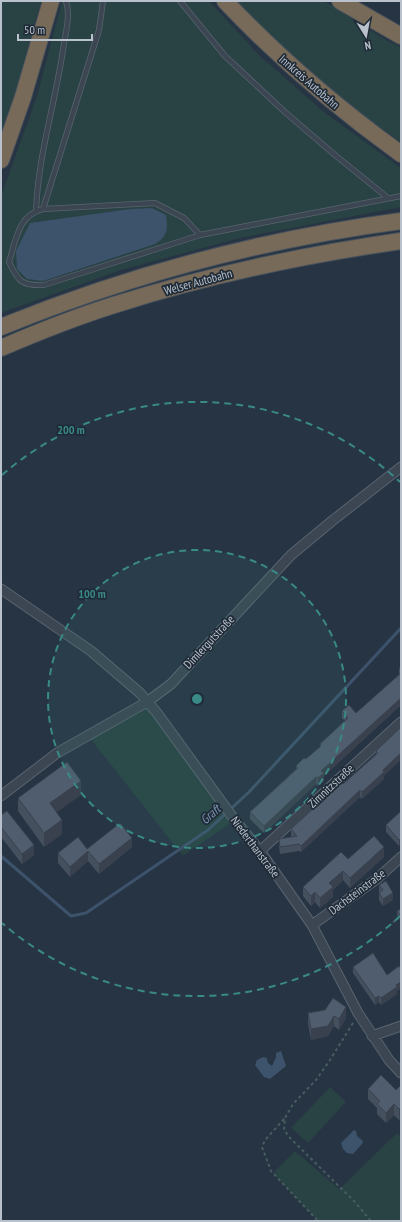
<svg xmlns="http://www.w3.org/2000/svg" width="402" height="1222" viewBox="0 0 402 1222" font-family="'PT Sans Narrow',sans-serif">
	<rect width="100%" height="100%" fill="#273443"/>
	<!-- green -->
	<path fill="#294244" d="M1 1H41L11 108 1 134Z
		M62 1H209L258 54 324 112 401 168V207L240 238 121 270 1 313V196L37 96Z
		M236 1H324L386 40 401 47V142L329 91 244 10Z
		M148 708 232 822 183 856 90 738Z
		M330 1087 346 1102 308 1143 291 1128Z
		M397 1133 401 1137V1221H318L273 1173 295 1151 339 1189Z"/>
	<!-- water -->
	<path fill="#3d526b" d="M152 208 166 215C168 229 168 236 155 244L43 281 27 279 17 269 16 251 30 223 130 209Z
		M281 1051 286 1066 270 1079 264 1077 255 1065 257 1060 263 1057 267 1058 268 1063 272 1066 276 1057V1053Z
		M354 1130 356 1131 357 1136 363 1141 362 1144 353 1154 347 1153 343 1149 341 1143Z"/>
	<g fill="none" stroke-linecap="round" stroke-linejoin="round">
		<!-- stream -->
		<path stroke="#3d526b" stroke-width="3" d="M1 856 71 916 86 913 208 830 249 792 401 628"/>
		<!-- service casing -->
		<g stroke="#596470" stroke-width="6">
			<path id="service" d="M180 1 225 56 286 113 335 155 388 198
				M43 209 99 30 103 1
				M36 211C38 156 55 104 63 50 65 35 71 16 66 1
				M200 235 184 218 155 203 43 209C18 215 16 240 9 262 18 281 21 286 44 285L200 235 401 196"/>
		</g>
		<!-- minor casing -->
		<g stroke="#596470" stroke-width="11">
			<path id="minor" d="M1 589 91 651 140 693 157 713 234 819 260 851 312 925 358 1013 389 1060 401 1073
				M1 796 57 753 147 702 171 684 291 555 332 521 401 467
				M260 851 401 722
				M312 925 378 878 401 857
				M372 1036 401 1026"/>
		</g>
		<!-- motorway casing -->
		<g stroke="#46515d" stroke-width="18">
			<path id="motorway" d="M225 1C279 58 337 108 401 154
				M340 1 401 36
				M1 160 23 97 51 1
				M1 327C129 275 264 239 401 221
				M1 348C38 332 76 317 114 305 208 275 304 255 401 241"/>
		</g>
		<!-- path -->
		<path stroke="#475e60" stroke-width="2" stroke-dasharray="3 3" stroke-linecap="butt" d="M393 922 399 919
			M353 1023 330 1060 316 1080 293 1104 285 1118 284 1130 291 1139 354 1201 371 1221
			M284 1119 265 1140 262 1147 271 1171 318 1221"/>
		<!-- service -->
		<use href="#service" stroke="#3b4652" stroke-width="4.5"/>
		<!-- minor -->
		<use href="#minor" stroke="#3b4652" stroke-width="9"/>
		<!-- motorway -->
		<use href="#motorway" stroke="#786a58" stroke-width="16"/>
	</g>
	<!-- wall -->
	<path fill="#45505f" d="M401 666V705L324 776V781L318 786 316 784 264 833 250 819V812L296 769V766L306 759 320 747V744L345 721 342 718V711L356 713 399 675V668Z
		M401 727 384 776V779L362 799 360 797 301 852 299 851 280 854 279 846V839L291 837V829L343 784 376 754V751Z
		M81 795 56 812 62 834 44 847 18 811V798Z
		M401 811 399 846 386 832V825Z
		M1 815 34 855 22 864 1 837Z
		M132 847 99 874 88 861 70 877 58 863V853L87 849Z
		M384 857 350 888 343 880 333 890V897L320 908 315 902 311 906 303 896V887L348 859Z
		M379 885 393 900 383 906 379 900Z
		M401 909V920L397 915V911Z
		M353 967 387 975 401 969V988L397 991V994L381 1005 379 1002 375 1005 353 973Z
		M308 1013 346 1018 339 1030 334 1026 328 1036 311 1040 308 1023Z
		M401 1085V1118L399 1120 394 1115 386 1123 377 1114V1108L368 1099V1089L396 1090Z"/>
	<!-- shaded-wall -->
	<path fill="#38414d" d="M401 698V705L324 776V781L318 786V778L321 771Z
		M401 753V760L384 776V779L362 799V792L383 770Z
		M316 777V784L264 833V826Z
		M81 781V795L50 817V803Z
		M360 790V797L301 852V846Z
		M62 820V834L44 847V833Z
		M132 838V847L99 874V864Z
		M401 838V844L399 846V840Z
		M34 845V855L22 864V854Z
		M384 847V857L350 888V878Z
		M88 851V861L70 877V867Z
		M343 871V880L333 890V897L320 908V898L329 883Z
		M315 892V902L311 906V896Z
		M393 893V900L383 906V899Z
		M401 982V988L397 991V994L381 1005V998L396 985Z
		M379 996V1002L375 1005V998Z
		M346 1007V1018L339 1030V1019Z
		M334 1016V1026L328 1036 311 1040V1029Z
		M394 1104V1115L386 1123V1113Z
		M401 1108V1118L399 1120V1109Z"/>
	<!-- building -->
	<path fill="#505d6e" stroke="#38414d" d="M401 666V670L399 668Z
		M401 673V698L321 771 324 773 318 778 316 777 264 826 250 812 298 768 296 766 304 758 306 759 321 746 320 744 348 718 342 711 349 705 356 713Z
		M401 727V753L383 770 384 772 362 792 360 790 301 846 299 844 280 847 279 839 297 836 291 829 342 782 343 784 378 753 376 751Z
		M67 762 81 781 50 803 62 820 44 833 18 798Z
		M7 811 34 845 22 854 1 827V815Z
		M401 811V838L399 840 386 825Z
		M120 823 132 838 99 864 88 851 70 867 58 853 78 837 87 849Z
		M374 836 384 847 350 878 343 871 329 883 333 887 320 898 315 892 311 896 303 887 341 852 348 859Z
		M386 881 393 893 383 899 379 893 383 890 379 885Z
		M401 909V917L397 911Z
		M373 953 387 975 399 966 401 969V982L396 985 397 987 381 998 379 996 375 998 353 967Z
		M333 998 346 1007 339 1019 334 1016 328 1026 311 1029 308 1013 325 1010Z
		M381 1075 396 1090 401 1085V1108L399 1109 394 1104 386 1113 377 1104 380 1101 368 1089Z"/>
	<!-- distance rings -->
	<circle cx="197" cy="699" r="149" fill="#398986" fill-opacity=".12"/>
	<g fill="none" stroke="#398986" stroke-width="2" stroke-dasharray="7 5">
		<circle cx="197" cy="699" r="149"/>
		<path d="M400 916A297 297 0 0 1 2 923M2 475A297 297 0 0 1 400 482"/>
	</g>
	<g text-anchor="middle" stroke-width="3.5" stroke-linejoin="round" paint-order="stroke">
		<!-- street labels -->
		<g font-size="12" fill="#b8c1cc" stroke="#202b38">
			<text transform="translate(309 82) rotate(41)" y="4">Innkreis Autobahn</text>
			<text transform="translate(198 282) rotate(-15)" y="4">Welser Autobahn</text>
			<text transform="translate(209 642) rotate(-47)" y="4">Dimlergutstraße</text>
			<text transform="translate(331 786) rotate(-43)" y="4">Zimnitzstraße</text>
			<text transform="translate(255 847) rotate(53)" y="4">Niederthanstraße</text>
			<text transform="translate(357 892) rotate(-37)" y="4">Dachsteinstraße</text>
		</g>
		<!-- water labels -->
		<g font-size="13" font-style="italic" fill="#7993af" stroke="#202b38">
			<text transform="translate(210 814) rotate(-42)" y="5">Graft</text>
		</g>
	</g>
	<circle cx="197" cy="699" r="6" fill="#398986" stroke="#202b38" stroke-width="2"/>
	<g font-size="12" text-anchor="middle" font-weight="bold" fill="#398986" stroke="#202b38" stroke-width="3.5" stroke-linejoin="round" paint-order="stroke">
		<text x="71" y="434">200 m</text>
		<text x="92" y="598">100 m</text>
	</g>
	<!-- border -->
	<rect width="402" height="1222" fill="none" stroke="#b8c1cc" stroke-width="4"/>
	<!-- north arrow -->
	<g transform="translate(366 36) rotate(169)" stroke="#202b38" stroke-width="3" paint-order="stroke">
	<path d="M0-3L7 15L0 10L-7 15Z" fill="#b8c1cc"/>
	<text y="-6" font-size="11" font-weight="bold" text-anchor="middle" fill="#b8c1cc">N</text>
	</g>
	<!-- scale -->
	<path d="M18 34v6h74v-6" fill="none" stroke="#b8c1cc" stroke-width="2"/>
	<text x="24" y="34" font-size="12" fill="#b8c1cc" stroke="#202b38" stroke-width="3" paint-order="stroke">50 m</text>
</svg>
